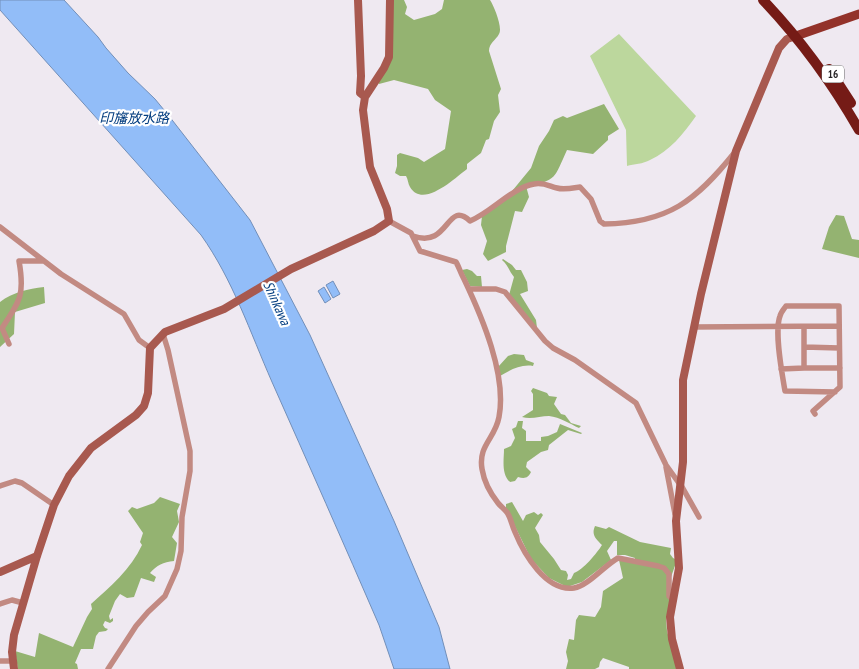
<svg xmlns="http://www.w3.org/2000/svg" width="859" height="669" viewBox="0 0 859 669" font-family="'PT Sans Narrow','Noto Sans JP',sans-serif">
	<rect width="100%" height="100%" fill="#efe9f1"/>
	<!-- green -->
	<path fill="#bcd79d" d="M619 34 696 116C683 134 670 151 650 160 643 164 634 164 627 166L626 130 590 56Z"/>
	<!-- forest -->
	<path fill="#94b371" d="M393 0H404L407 7 405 14 414 20 435 14 442 9 444 0H490C494 6 503 28 499 34 496 40 489 43 489 51L501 89 498 95 500 112 494 121 489 139 486 140 481 153 467 164V169C455 178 423 209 410 187 408 184 408 179 406 176H400L395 173 397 166V155L400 153 418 158 424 162 445 149 451 111 435 100 428 89 394 80 379 84 378 82 385 70Z
		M604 104 619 129 608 136V140L593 154 567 150C554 178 557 181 526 186L529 197 522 212 515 211 506 246V252L488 261 483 254 487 241 481 225 482 216 504 201 531 168 539 146 549 131 554 120 563 116 567 118Z
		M836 215 844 216 852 239 859 240V258L822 249 829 227Z
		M503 259 512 265 516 270H521L527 282 528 291 520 294 536 320 537 328 509 295 514 277C509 271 508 265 502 260Z
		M467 269 472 271 477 276H481L482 287 470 286 462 270Z
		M44 287 45 303 15 312 14 334 0 347V302C13 292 28 289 44 287Z
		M514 354 524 355 526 360 534 363 533 366C521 364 510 370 500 376L498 367 508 356Z
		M533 388 547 393 549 396 557 397 554 404 561 414 565 415 571 423 581 426 579 428C570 424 560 417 549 416 540 416 531 420 522 417L533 410V394L531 391Z
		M518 421H523L522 428 526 431V441H541V437L548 436 557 432 560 424 582 433 581 434 568 430 549 445 548 450 541 452 527 462 526 467 531 472C528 478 525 479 518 477L515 481 510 482C501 474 504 459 504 449L511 446 515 438 512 429 516 427Z
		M160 497 180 504 177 511 179 522 172 537 177 543 174 561C163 562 157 565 150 573L156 577 154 582 141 578 134 597 127 598 120 594 115 601 109 616 110 620 113 618V621L110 623 105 621 103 625 105 628 108 629 106 631 99 632 96 636 93 649H81L75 663 77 664 78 669H18L15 651 35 657 39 633 73 647 87 617 92 609 91 604C110 587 131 569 142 545L140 542 143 533 128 511 132 507 137 509 154 503Z
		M512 502 523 521 526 515 534 512 538 515 541 513 543 515 535 528 539 535 540 542 554 559 561 570 566 571 568 575 567 580 571 579 574 573C583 570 597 553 602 545 596 539 591 535 595 526L606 529 609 527 640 542 671 548 670 554 673 558 677 560 671 577 670 601 666 620 667 631 677 669H629V667L603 658 600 662 599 667 595 669H566L568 661 566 652 569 639 574 640 576 620 579 615 595 617 601 607 603 591 623 578 619 560 635 562V558L625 555H617V541H614L607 551 611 560 582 582 567 587 549 578 531 559 506 508V504Z"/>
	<!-- water -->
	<path fill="#92bdf8" stroke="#728fb9" d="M0 0H64L98 37 106 48 128 73 155 99 169 116 250 220 310 335 394 521 439 627 450 669H394L379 625C344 544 308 463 272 382 250 332 233 280 201 235L0 10Z
		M333 281 340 294 333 298 326 285Z
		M324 287 331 299 325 303 318 291Z"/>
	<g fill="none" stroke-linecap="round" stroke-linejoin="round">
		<!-- street -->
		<path stroke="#c28a82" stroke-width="5.5" d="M389 221 411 233 420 251 456 262C459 267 461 274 464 279 482 317 507 375 499 417 495 439 478 445 482 469 484 481 490 493 498 503 501 507 506 510 508 514 511 519 512 526 515 532 524 554 546 592 574 588 588 586 605 565 618 558L658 566 664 568 669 574V596L673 600
			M0 227 61 274 124 314 139 340 150 348
			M413 236C450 249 446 199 470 221 492 212 511 188 534 184 543 182 549 186 557 188 564 190 573 188 580 187L591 199 600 221 604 224C668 223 696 201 735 152
			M469 289H496L505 292 545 341 553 348 575 360 636 403 666 465 681 486
			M694 327 839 326
			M9 344 2 328C20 301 25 295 19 261H42
			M804 347 839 348
			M804 368H840
			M781 369 804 368V327
			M815 414 813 411C822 403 831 395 840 387L839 306H786C784 309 781 312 780 316 774 332 782 373 785 391L835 392
			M666 467 675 514
			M681 485 699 517
			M0 486 15 481 22 483 54 505
			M0 604 12 600 23 603
			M0 661H12
			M108 669 136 626 148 612 165 596 177 569 181 551 182 517 190 471V451L168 350 163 334"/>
		<!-- secondary -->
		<path stroke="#a8594f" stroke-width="8" d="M358 0 361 76 360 93 365 97
			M0 572 37 556
			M14 669 12 652 14 635 37 556 54 505 69 476 91 448 136 415 144 406 148 393 150 348 165 332 224 309 291 269 374 231 389 221 387 209 370 167 363 110 365 97 384 68 389 57 390 0
			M680 669 672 639 670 617 679 568 676 521 683 462V380L701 294 736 151 779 48 787 39 796 36"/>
		<!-- primary -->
		<path stroke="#93322a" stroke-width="9" d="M796 36 859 14"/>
		<!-- highway -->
		<path stroke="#751b16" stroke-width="10" d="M763 0C801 40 831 81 859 130
			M829 69 851 103"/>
	</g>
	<g text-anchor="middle" stroke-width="4.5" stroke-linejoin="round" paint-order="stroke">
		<!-- shield labels -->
		<rect fill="#fff" stroke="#676667" stroke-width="1" x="822" y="65.5" width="22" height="17" rx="4"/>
		<g font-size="11" font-weight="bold" fill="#262426">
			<text x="833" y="78">16</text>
		</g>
		<!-- water labels -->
		<g font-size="14" font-style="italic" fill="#023c7f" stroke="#fff">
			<text x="134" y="123">印旛放水路</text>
			<text transform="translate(277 303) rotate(66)" y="5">Shinkawa</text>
		</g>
	</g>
</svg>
